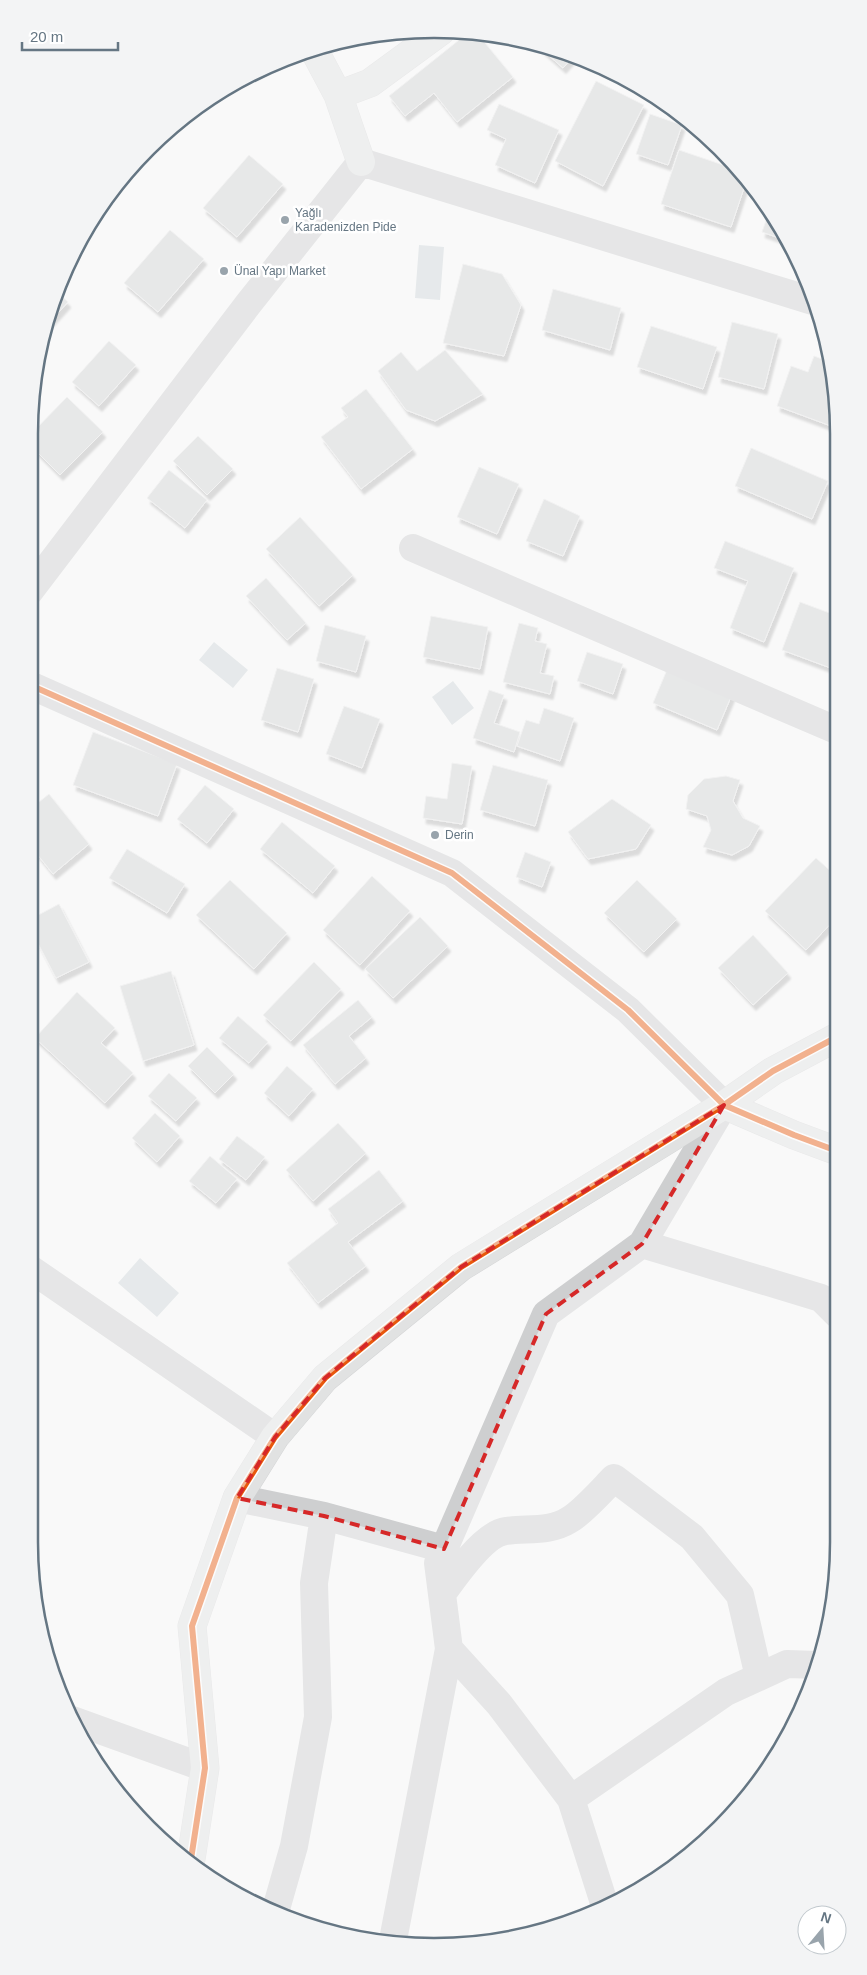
<svg xmlns="http://www.w3.org/2000/svg" width="867" height="1975" viewBox="0 0 867 1975" font-family="Helvetica,sans-serif">
	<defs>
		<filter id="shadow"><feDropShadow dx="3" dy="5.5" stdDeviation="1" flood-color="#0004"/></filter>
	</defs>
	<rect width="100%" height="100%" fill="#f9f9f9"/>
	<!-- water -->
	<path fill="#ced6d9" d="M419 245 444 247 440 300 415 298Z
		M214 642 248 670 233 688 199 660Z
		M453 681 474 708 452 725 432 697Z
		M140 1258 179 1293 157 1317 118 1283Z"/>
	<!-- building -->
	<path fill="#d0d2d3" stroke="#e8e8e8" filter="url(#shadow)" d="M469 32H476L513 77 457 122 434 93 405 116 389 96Z
		M536 44 564 50 574 56 563 68Z
		M596 81 644 105 603 186 555 161Z
		M499 104 559 130 535 183 495 165 506 139 487 130Z
		M650 114 682 125 668 165 636 154Z
		M679 150 735 169 747 179 731 227 661 204Z
		M249 155 283 184 237 237 203 208Z
		M769 212 785 240 762 232Z
		M170 230 204 259 158 312 124 283Z
		M463 264 502 274 521 305 504 356 443 343Z
		M553 289 621 308 610 350 542 330Z
		M56 291 68 302 47 325 50 303Z
		M732 322 778 334 764 389 718 377Z
		M651 326 717 347 703 389 637 367Z
		M109 341 136 365 99 406 72 382Z
		M445 350 483 394 435 421 406 410 378 371 401 352 417 371Z
		M814 356 830 362 835 380V415L831 426 777 406 791 366 808 372Z
		M366 389 413 449 361 489 321 437 348 417 341 408Z
		M67 397 103 432 60 475 29 444V436Z
		M198 436 233 469 207 495 173 461Z
		M751 448 828 481 812 519 735 486Z
		M479 467 519 484 497 534 457 517Z
		M169 470 207 500 185 528 147 498Z
		M544 499 580 516 563 556 526 541Z
		M300 517 353 575 319 606 266 549Z
		M725 541 794 568 764 642 730 628 748 581 714 568Z
		M835 554V569L831 568Z
		M266 578 306 623 287 640 246 596Z
		M800 602 835 615 836 670 782 650Z
		M431 616 488 627 480 669 423 657Z
		M519 623 538 628 535 641 547 644 540 673 554 676 550 694 503 682Z
		M325 625 366 636 356 672 316 661Z
		M587 652 623 664 613 694 577 681Z
		M669 665 733 692 717 730 653 703Z
		M277 668 314 679 298 732 261 720Z
		M489 690 504 695 494 723 520 732 514 752 473 738Z
		M344 706 380 719 362 768 326 754Z
		M544 708 574 718 560 761 517 746 526 720 539 724Z
		M93 732 177 764 158 816 73 785Z
		M452 763 472 766 462 824 423 818 426 796 447 799Z
		M493 765 548 780 535 826 480 810Z
		M726 776 740 780 733 801 743 818 760 826 749 846 732 855 703 847 711 830 707 816 686 809 688 795 704 779Z
		M205 785 234 809 207 843 177 819Z
		M49 794 89 844 53 874 29 844V810Z
		M612 799 651 825 636 849 588 859 568 832Z
		M282 822 335 866 313 893 260 849Z
		M127 849 185 884 167 913 109 878Z
		M525 852 551 862 542 887 516 877Z
		M816 858 836 876V918L806 950 765 911Z
		M29 871 35 879 29 884Z
		M372 876 410 911 360 965 323 930Z
		M230 880 287 933 254 969 196 915Z
		M637 880 677 919 644 952 604 913Z
		M59 904 89 962 56 978 29 926V920Z
		M420 917 448 946 393 998 365 969Z
		M753 935 788 973 753 1005 718 968Z
		M314 962 341 989 291 1041 263 1015Z
		M171 971 194 1045 143 1061 120 986Z
		M77 992 115 1028 101 1043 133 1073 105 1103 35 1038Z
		M358 1000 372 1017 349 1036 366 1058 335 1084 303 1045Z
		M238 1016 268 1042 249 1063 219 1038Z
		M207 1047 234 1074 215 1093 188 1066Z
		M287 1066 313 1089 289 1116 264 1093Z
		M169 1073 197 1098 176 1121 148 1096Z
		M155 1113 180 1136 157 1162 132 1138Z
		M338 1123 366 1153 313 1201 286 1170Z
		M237 1136 265 1157 246 1180 219 1159Z
		M210 1156 237 1179 216 1203 189 1181Z
		M379 1170 403 1201 348 1242 366 1266 318 1303 287 1263 338 1223 328 1209Z"/>
	<g fill="none" stroke-linecap="round" stroke-linejoin="round">
		<!-- secondary casing -->
		<g stroke="#d5d6d7" stroke-width="29">
			<path id="secondary" d="M313 48 338 95 361 162
				M338 95 370 83 441 31
				M724 1105 794 1135 837 1151
				M191 1859 205 1768 192 1626 237 1498 275 1437 325 1378 461 1267 724 1105 773 1071 837 1037"/>
		</g>
		<!-- street -->
		<path stroke="#cecfd0" stroke-width="28" d="M413 548 836 730
			M29 592 249 303 361 162 813 301
			M30 685 452 873 628 1010 724 1105 642 1244 546 1314 438 1563 449 1649 393 1940
			M642 1244 821 1298 838 1315
			M29 1268 275 1437
			M237 1498 324 1516 444 1549
			M442 1594C454 1577 485 1533 506 1531 528 1528 550 1532 569 1520 582 1513 603 1489 614 1478L692 1537 740 1595 759 1677
			M449 1649 499 1704 571 1799 605 1906
			M72 1720 205 1768
			M571 1799 726 1692 787 1664 818 1665
			M276 1909 294 1846 318 1717 314 1583 324 1516"/>
		<!-- secondary -->
		<use href="#secondary" stroke="#e1e2e2" stroke-width="28"/>
		<!-- cycleway casing -->
		<g stroke="#fff" stroke-width="9">
			<path id="cycleway" d="M30 685 452 873 628 1010 724 1105 794 1135 837 1151
				M191 1859 205 1768 192 1626 237 1498 275 1437 325 1378 461 1267 724 1105 773 1071 837 1037"/>
		</g>
		<!-- cycleway -->
		<use href="#cycleway" stroke="#e8590c" stroke-width="6"/>
	</g>
	<!-- marked area -->
	<path d="M0 0H867V1975H0ZM724 1105 642 1244 546 1314 444 1549 324 1516 237 1498 275 1437 325 1378 461 1267Z" fill="#f9f9f9" fill-opacity=".55" fill-rule="evenodd"/>
	<path fill="none" stroke="#d62828" stroke-width="4" stroke-dasharray="10 6" stroke-linejoin="round" d="M724 1105 642 1244 546 1314 444 1549 324 1516 237 1498 275 1437 325 1378 461 1267Z"/>
	<!-- markers -->
	<g fill="#99a4ac" stroke="#fff" stroke-width="2">
		<circle cx="285" cy="220" r="5"/>
		<circle cx="224" cy="271" r="5"/>
		<circle cx="435" cy="835" r="5"/>
	</g>
	<g text-anchor="middle" stroke-width="5" stroke-linejoin="round" paint-order="stroke">
		<!-- poi labels -->
		<g font-size="12" fill="#657683" stroke="#fff" text-anchor="start">
			<text x="295" y="217">Yağlı<tspan x="295" dy="14">Karadenizden Pide</tspan></text>
			<text x="234" y="275">Ünal Yapı Market</text>
			<text x="445" y="839">Derin</text>
		</g>
	</g>
	<!-- crop -->
	<path d="M0 0H867V1975H0ZM434 38H434A396 396 0 0 1 830 434V1542A396 396 0 0 1 434 1938H434A396 396 0 0 1 38 1542V434A396 396 0 0 1 434 38Z" fill="#f3f4f5" fill-rule="evenodd"/>
	<path fill="none" stroke="#657683" stroke-width="2.5" d="M434 38H434A396 396 0 0 1 830 434V1542A396 396 0 0 1 434 1938H434A396 396 0 0 1 38 1542V434A396 396 0 0 1 434 38Z"/>
	<!-- north arrow -->
	<g transform="translate(822 1930) rotate(18)"><circle r="24" fill="#ffffff" stroke="#c1c8cd"/>
	<path d="M0-4L9 19L0 12L-9 19Z" fill="#99a4ac"/>
	<text y="-8" font-size="14" font-weight="bold" text-anchor="middle" fill="#657683">N</text>
	</g>
	<!-- scale -->
	<path d="M22 42v8h96v-8" fill="none" stroke="#657683" stroke-width="2.5"/>
	<text x="30" y="42" font-size="15" fill="#657683" stroke="#ffffff" stroke-width="4" paint-order="stroke">20 m</text>
</svg>
